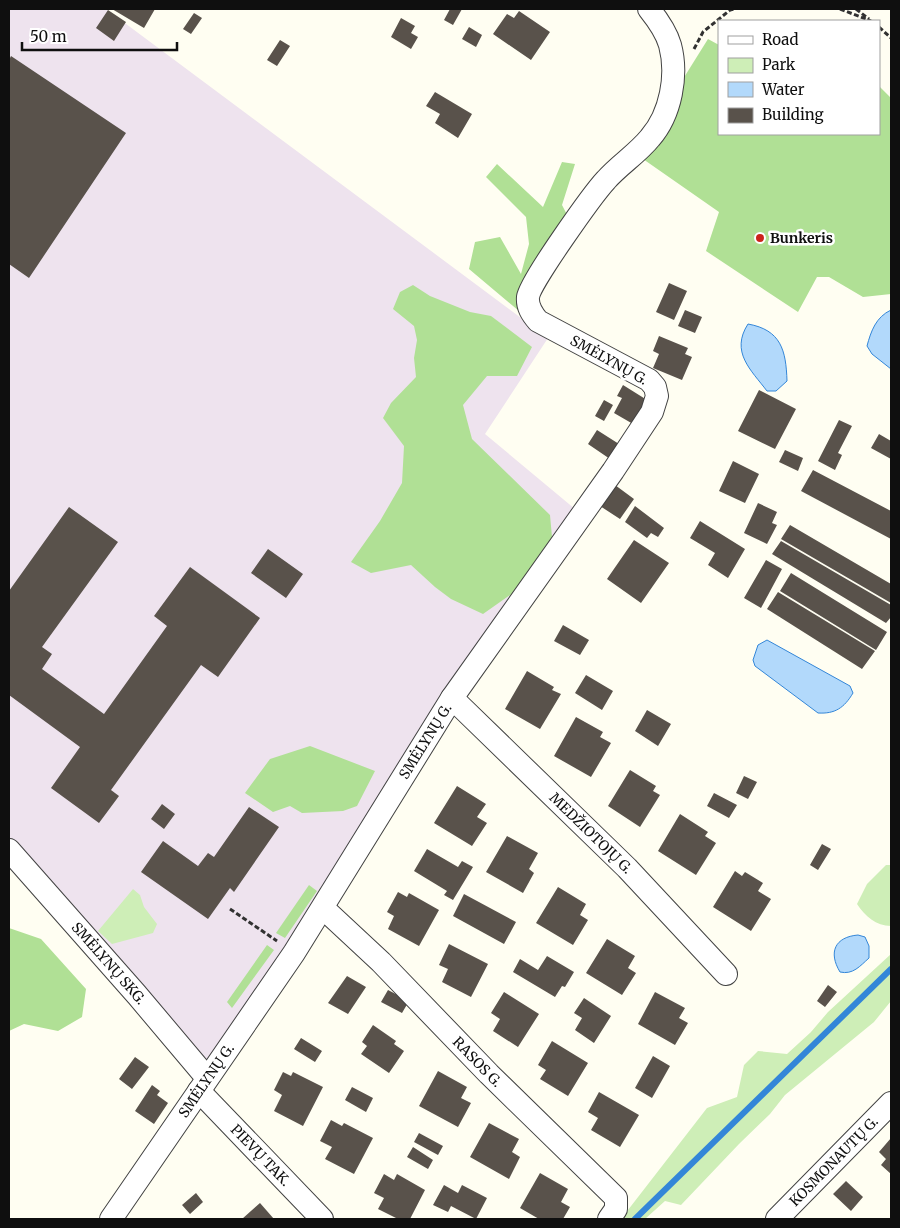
<svg xmlns="http://www.w3.org/2000/svg" width="900" height="1228" viewBox="0 0 900 1228" font-family="Merriweather,serif">
	<rect width="100%" height="100%" fill="#fffef2"/>
	<!-- industrial -->
	<path fill="#eee3ee" d="M9 9H106L548 338 485 434 581 514 207 1078 9 850Z"/>
	<!-- green -->
	<path fill="#ceeeb7" d="M886 865H891V926C876 926 865 916 857 904L867 884Z
		M133 889 140 895 144 907 157 924 153 933 112 944 98 931Z
		M891 954V1001L874 1022 785 1095 770 1114 739 1144 681 1205 665 1201 645 1219H621L707 1108 737 1097 744 1065 758 1051 787 1054 811 1032 828 1012Z"/>
	<!-- forest -->
	<path fill="#b0e095" d="M708 39 719 45V134H879V86L891 98V294L863 297 829 277H817L798 312 706 251 719 212 643 159 678 87Z
		M562 162 575 164 562 205 576 232 519 311 469 269 475 242 500 237 521 274 529 244 526 217 486 177 497 164 543 207Z
		M413 285 430 296 470 312 491 316 532 347 517 376H487L463 405 472 439 550 515 552 537 513 593 483 614 451 599 435 587 411 565 371 573 351 562 380 521 402 483 404 446 383 418 391 403 416 377 414 358 417 340 414 326 393 309 400 292Z
		M310 746 375 771 357 806 343 811 302 813 290 806 273 812 245 793 270 759Z
		M309 885 317 891 285 938 276 933Z
		M9 928 41 939 86 989 82 1017 58 1031 24 1024 9 1031Z
		M267 945 274 950 232 1008 227 1002Z"/>
	<!-- water -->
	<path fill="#b2d9fb" stroke="#3386d8" d="M891 310V369L872 354 867 346C871 331 876 317 891 310Z
		M748 324C781 330 786 350 787 381L776 391H767C751 370 730 352 748 324Z
		M767 640 850 686 853 693C844 708 835 714 818 713L755 666 753 660 758 645Z
		M858 935 865 937 869 946V958C860 966 853 975 840 972 828 952 835 937 858 935Z"/>
	<g fill="none" stroke-linecap="round" stroke-linejoin="round">
		<!-- stream -->
		<path stroke="#3386d8" stroke-width="6" d="M635 1219 891 969"/>
	</g>
	<!-- building -->
	<path fill="#59524b" d="M112 9H155L144 28Z
		M450 9H462L453 25 444 20Z
		M108 10 126 22 114 41 96 28Z
		M519 11 550 32 531 60 493 34 507 14 514 18Z
		M194 13 202 18 191 34 183 29Z
		M401 18 415 26 411 33 418 37 411 49 391 37Z
		M469 27 482 35 476 47 462 39Z
		M280 40 290 46 277 66 267 60Z
		M11 56 126 133 29 278 9 264V60Z
		M435 92 472 114 458 138 435 123 440 114 426 106Z
		M669 283 687 291 674 320 656 312Z
		M685 310 702 317 695 333 678 326Z
		M659 336 688 348 685 354 692 357 682 380 653 368 659 354 653 351Z
		M623 385 647 400 633 424 614 413 622 398 617 396Z
		M759 390 796 409 775 449 738 431Z
		M604 400 613 405 604 421 595 416Z
		M839 420 852 426 838 453 842 455 835 470 818 461Z
		M597 430 619 444 610 459 588 444Z
		M879 434 891 441V459L871 448Z
		M785 450 803 458 798 471 779 462Z
		M733 461 759 474 745 503 719 491Z
		M813 470 891 511V539L801 491Z
		M615 485 634 499 620 519 600 506Z
		M758 503 777 512 772 523 777 525 767 544 744 533Z
		M635 506 664 528 658 537 651 533 647 538 625 522Z
		M69 507 118 542 42 647 52 654 42 669 104 714 167 626 154 616 190 567 260 618 218 677 201 665 111 790 119 796 99 823 51 788 80 747 9 695V591Z
		M700 521 745 549 728 578 708 565 715 553 690 538Z
		M790 525 891 584V603L781 539Z
		M634 540 669 563 641 603 607 579Z
		M781 541 891 605V617L886 623 772 554Z
		M268 549 303 574 286 598 251 573Z
		M766 560 782 569 761 608 744 598Z
		M791 573 887 632 876 650 780 591Z
		M778 592 875 651 862 669 767 609Z
		M563 625 589 640 580 655 554 641Z
		M527 671 554 687 552 690 561 694 540 729 505 709Z
		M586 675 613 691 602 710 575 693Z
		M647 710 671 724 658 746 635 731Z
		M576 717 603 732 600 737 611 743 591 777 554 756Z
		M630 770 656 786 653 791 660 795 640 827 608 806Z
		M744 776 757 782 748 799 736 793Z
		M457 786 486 804 477 817 487 823 472 846 434 823Z
		M714 793 737 805 729 818 707 806Z
		M162 804 175 814 164 829 151 819Z
		M249 807 279 827 234 892 230 888 208 919 141 872 163 841 198 866 208 853 214 857Z
		M680 814 708 832 705 836 716 843 696 875 658 851Z
		M507 836 538 853 529 869 534 873 523 893 486 872Z
		M822 844 831 849 818 870 810 865Z
		M427 849 458 867 462 861 473 867 453 900 444 895 447 891 414 871Z
		M735 871 742 876 745 872 763 883 758 891 771 899 751 931 713 907Z
		M558 887 586 904 580 915 588 920 573 945 536 923Z
		M398 892 407 897 409 893 439 910 419 946 388 929 394 916 387 912Z
		M464 894 516 922 504 944 453 916Z
		M607 939 635 956 628 968 636 973 622 995 586 973Z
		M449 944 488 964 471 997 442 982 448 969 439 965Z
		M547 956 574 972 565 987 562 986 555 997 513 972 520 959 538 970Z
		M347 976 366 987 348 1014 328 1003Z
		M828 985 837 992 825 1007 817 1001Z
		M388 990 409 1001 402 1013 381 1002Z
		M504 992 539 1014 518 1047 493 1031 500 1019 491 1013Z
		M655 992 685 1008 679 1018 688 1023 675 1045 638 1024Z
		M584 998 611 1016 594 1043 575 1030 582 1018 574 1013Z
		M373 1025 396 1041 394 1044 404 1051 389 1073 361 1054 367 1046 362 1042Z
		M301 1038 322 1051 315 1062 294 1049Z
		M552 1041 588 1063 568 1096 540 1079 546 1070 538 1065Z
		M653 1056 670 1066 652 1098 635 1088Z
		M135 1057 149 1067 132 1089 119 1079Z
		M438 1071 467 1087 461 1098 471 1103 458 1127 419 1106Z
		M283 1072 291 1076 293 1072 323 1087 303 1126 274 1111 282 1095 274 1090Z
		M152 1085 160 1091 157 1095 168 1103 154 1124 135 1111Z
		M352 1087 373 1098 366 1112 345 1100Z
		M599 1092 639 1115 620 1147 591 1130 598 1118 588 1112Z
		M331 1120 342 1126 344 1123 373 1138 354 1174 325 1159 332 1147 320 1141Z
		M489 1123 519 1139 512 1152 520 1157 509 1179 470 1157Z
		M419 1133 443 1146 438 1155 414 1142Z
		M891 1138V1174L881 1165 886 1159 879 1152Z
		M413 1147 433 1160 428 1169 407 1157Z
		M540 1173 568 1189 561 1202 570 1207 563 1219H539L520 1208Z
		M384 1174 394 1180 397 1174 425 1190 410 1219H398L378 1209 384 1198 374 1193Z
		M846 1181 863 1197 851 1211 833 1194Z
		M444 1185 458 1193 462 1185 487 1198 476 1219 451 1206 448 1212 433 1205Z
		M196 1193 203 1202 190 1214 182 1205Z
		M260 1203 274 1219H242Z"/>
	<g fill="none" stroke-linecap="round" stroke-linejoin="round">
		<!-- minor casing -->
		<g stroke="#424242" stroke-width="24">
			<g id="minor">
				<path id="s1" d="M452 698 627 868 726 974"/>
				<path id="s2" d="M9 850 137 995 207 1078"/>
				<path id="s3" d="M323 908 381 962 489 1074 616 1198V1209L609 1219"/>
				<path id="s4" d="M199 1091 322 1219"/>
				<path id="s5" d="M111 1219 294 953 452 698 613 471 652 412 657 396 655 387 649 380 538 321C532 314 527 307 528 297 530 282 593 194 606 180 619 165 637 154 650 138 671 114 678 75 670 45 666 31 657 19 649 9"/>
				<path id="s6" d="M777 1219 891 1103"/>
			</g>
		</g>
		<!-- path -->
		<path stroke="#313131" stroke-width="3" stroke-dasharray="5 2.5" stroke-linecap="butt" d="M840 9 871 21
			M856 9 869 19
			M879 27 891 38
			M694 49 703 32 730 10 735 9
			M230 909 277 941"/>
		<!-- minor -->
		<use href="#minor" stroke="#fff" stroke-width="22"/>
	</g>
	<!-- markers -->
	<circle fill="#cc241b" stroke="#fff" stroke-width="2" cx="760" cy="238" r="5"/>
	<g text-anchor="middle" stroke-width="5" stroke-linejoin="round" paint-order="stroke">
		<!-- poi labels -->
		<g font-size="14" font-weight="bold" fill="#0f0f0f" stroke="#fff" text-anchor="start">
			<text x="770" y="243">Bunkeris</text>
		</g>
		<!-- street labels -->
		<g font-size="14" fill="#0f0f0f" stroke="#fff">
			<text transform="translate(609 360) rotate(29)" y="5">SMĖLYNŲ G.</text>
			<text dy="5" stroke="none"><textPath href="#s5" startOffset="572">SMĖLYNŲ G.</textPath></text>
			<text dy="5" stroke="none"><textPath href="#s1" startOffset="194">MEDŽIOTOJŲ G.</textPath></text>
			<text dy="5" stroke="none"><textPath href="#s2" startOffset="151">SMĖLYNŲ SKG.</textPath></text>
			<text dy="5" stroke="none"><textPath href="#s3" startOffset="218">RASOS G.</textPath></text>
			<text dy="5" stroke="none"><textPath href="#s5" startOffset="168">SMĖLYNŲ G.</textPath></text>
			<text dy="5" stroke="none"><textPath href="#s4" startOffset="89">PIEVŲ TAK.</textPath></text>
			<text dy="5" stroke="none"><textPath href="#s6" startOffset="81">KOSMONAUTŲ G.</textPath></text>
		</g>
	</g>
	<!-- border -->
	<rect width="900" height="1228" fill="none" stroke="#0f0f0f" stroke-width="20"/>
	<!-- legend -->
	<rect x="718" y="20" width="162" height="115" fill="#ffffff" stroke="#9f9f9f"/>
	<rect x="728" y="36" width="25" height="8" fill="#ffffff" stroke="#9f9f9f"/>
	<text x="762" y="45" font-size="15" fill="#0f0f0f">Road</text>
	<rect x="728" y="58" width="25" height="15" fill="#ceeeb7" stroke="#9f9f9f"/>
	<text x="762" y="70" font-size="15" fill="#0f0f0f">Park</text>
	<rect x="728" y="82" width="25" height="15" fill="#b2d9fb" stroke="#9f9f9f"/>
	<text x="762" y="95" font-size="15" fill="#0f0f0f">Water</text>
	<rect x="728" y="108" width="25" height="15" fill="#59524b" stroke="#9f9f9f"/>
	<text x="762" y="120" font-size="15" fill="#0f0f0f">Building</text>
	<!-- scale -->
	<path d="M22 42v8h155v-8" fill="none" stroke="#0f0f0f" stroke-width="2.5"/>
	<text x="30" y="42" font-size="15" fill="#0f0f0f" stroke="#ffffff" stroke-width="4" paint-order="stroke">50 m</text>
</svg>
